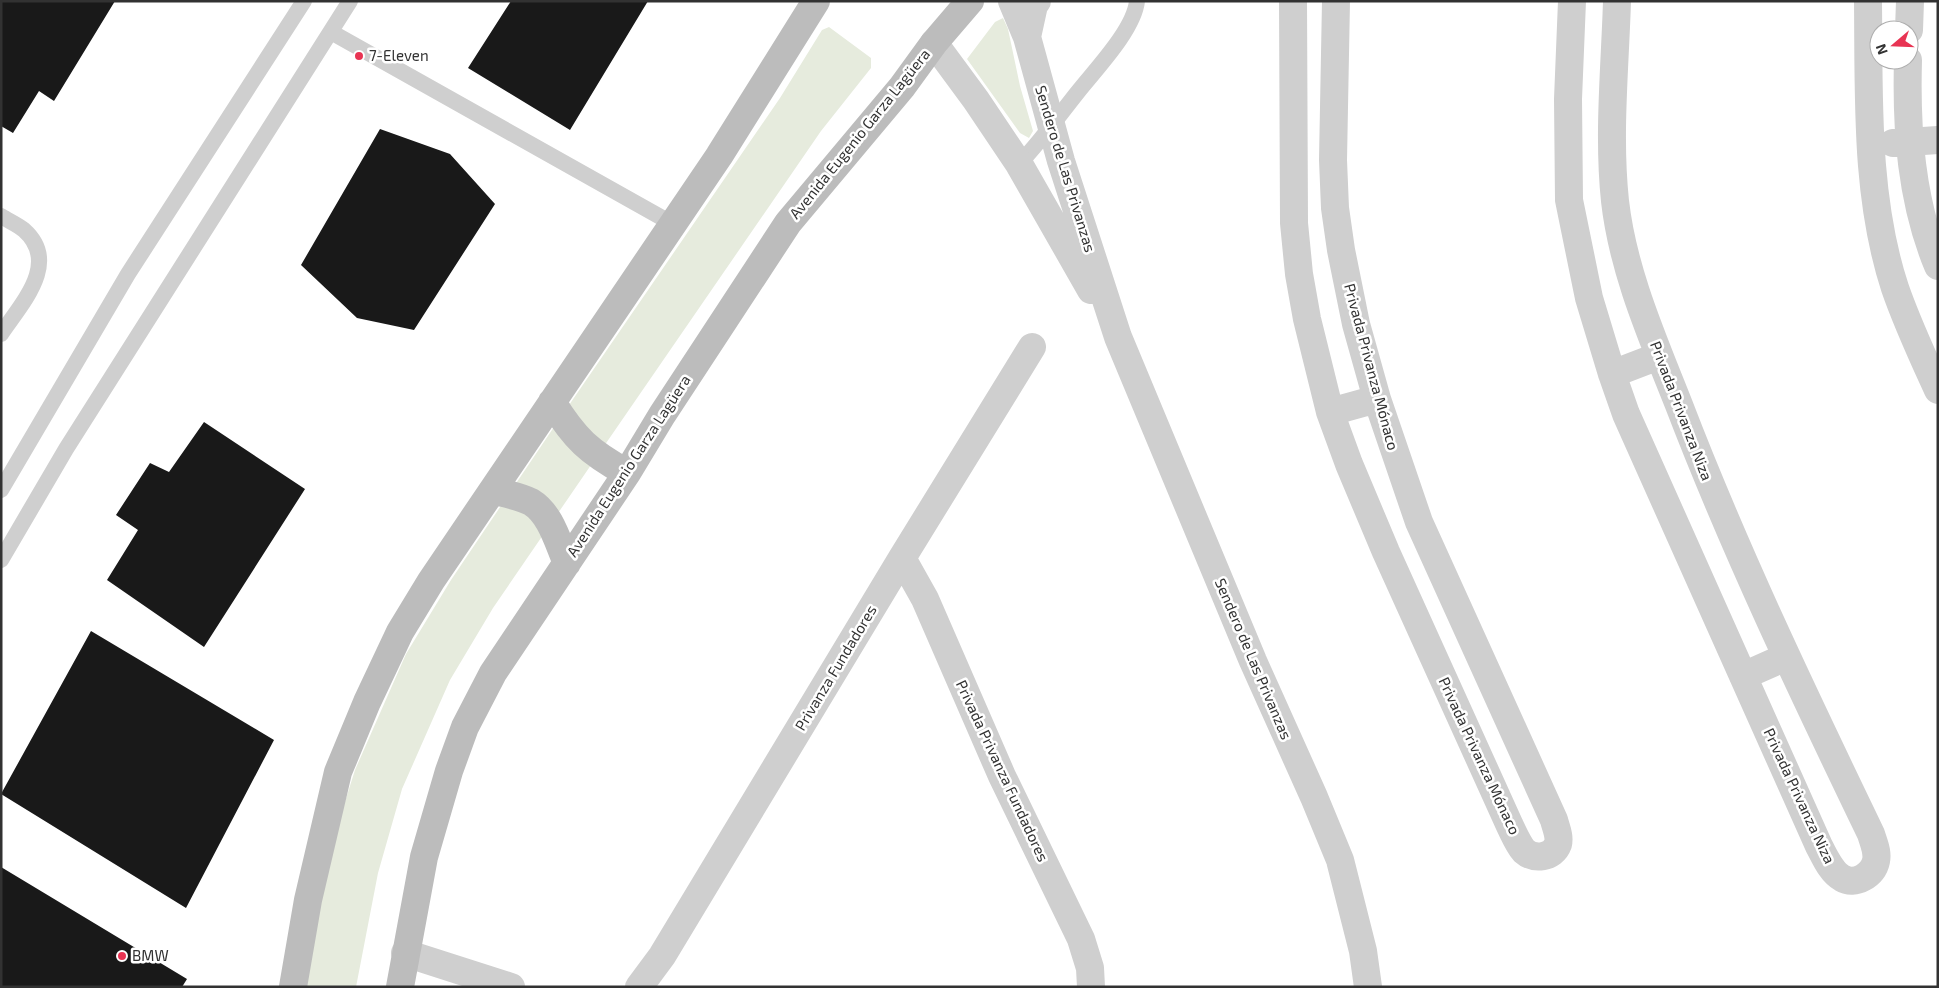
<svg xmlns="http://www.w3.org/2000/svg" width="1939" height="988" viewBox="0 0 1939 988" font-family="'Exo 2',sans-serif">
	<rect width="100%" height="100%" fill="#fff"/>
	<!-- green -->
	<path fill="#e6ebdd" d="M1003 18 1008 29 1020 86 1033 131 1029 138 1020 133 967 59 995 22Z
		M829 27 871 58V68L821 131 591 465 493 608 450 680 402 789 378 873 356 987H305L325 865 355 770 406 654 451 580 556 424 780 98 822 30Z"/>
	<!-- building -->
	<path fill="#191919" d="M1 1H115L54 101 39 91 13 133 1 126Z
		M511 1H648L570 130 468 68Z
		M380 129 450 154 495 204 414 330 357 318 301 265Z
		M204 422 305 489 204 647 107 580 138 530 116 515 150 463 169 472Z
		M91 631 274 740 186 908 1 794Z
		M1 867 187 979 182 987H1Z"/>
	<g fill="none" stroke-linecap="round" stroke-linejoin="round">
		<!-- lane -->
		<path stroke="#cfcfcf" stroke-width="16" d="M331 32 673 224
			M1019 164C1040 142 1058 117 1077 93 1095 70 1134 30 1137 1
			M1 216C9 221 18 225 24 230 61 263 21 304 1 334
			M1 490 128 274 304 1
			M1 560 66 449 350 1"/>
		<!-- street -->
		<path stroke="#cfcfcf" stroke-width="28" d="M1012 1 1027 37 1061 161 1118 337 1253 661 1314 797 1340 860 1363 951 1368 987
			M1293 1 1294 223 1299 274 1307 319 1330 412 1349 464 1386 552 1510 826C1514 834 1518 844 1524 851 1534 860 1553 858 1558 844 1560 836 1556 828 1554 820L1419 522 1377 399 1356 324 1341 250 1335 208 1333 160 1336 1
			M1572 1 1568 99 1569 200 1589 298 1612 374 1626 414 1819 846C1825 857 1831 872 1842 878 1855 886 1873 875 1876 861 1878 852 1874 844 1871 834 1803 693 1735 551 1679 405 1653 339 1623 272 1615 201 1608 135 1615 67 1617 1
			M1868 1C1869 96 1865 197 1895 288 1907 323 1923 357 1938 390
			M1909 30 1910 1
			M1027 37 1034 5 1037 1
			M934 43 976 100 1019 164 1091 290
			M1908 60C1906 129 1911 201 1938 266
			M1893 143 1938 140
			M1612 374 1659 356
			M1330 412 1377 399
			M902 558 925 599 1002 776 1081 939 1090 968 1091 987
			M1743 676 1786 657
			M405 953 511 987
			M639 987 662 956 902 558 1032 347"/>
		<!-- secondary -->
		<path stroke="#bcbcbc" stroke-width="28" d="M552 402C575 439 589 452 627 473
			M493 490C505 494 519 496 531 502 551 514 558 543 567 563
			M293 987 308 900 338 772 367 702 400 632 431 581 719 156 816 1
			M400 987 424 857 449 771 465 727 493 673 627 473 662 415 788 223 902 87 934 43 970 1"/>
	</g>
	<!-- markers -->
	<g fill="#e83453" stroke="#fff" stroke-width="2">
		<circle cx="359" cy="56" r="5"/>
		<circle cx="122" cy="956" r="5"/>
	</g>
	<g text-anchor="middle" stroke-width="5" stroke-linejoin="round" paint-order="stroke">
		<!-- poi labels -->
		<g font-size="15" fill="#323232" stroke="#fff" text-anchor="start">
			<text x="369" y="61">7-Eleven</text>
			<text x="132" y="961">BMW</text>
		</g>
		<!-- street labels -->
		<g font-size="15" fill="#323232" stroke="#fff">
			<text transform="translate(860 134) rotate(-51)" y="5">Avenida Eugenio Garza Lagüera</text>
			<text transform="translate(1065 169) rotate(73)" y="5">Sendero de Las Privanzas</text>
			<text transform="translate(1371 367) rotate(75)" y="5">Privada Privanza Mónaco</text>
			<text transform="translate(1681 411) rotate(69)" y="5">Privada Privanza Niza</text>
			<text transform="translate(629 466) rotate(-57)" y="5">Avenida Eugenio Garza Lagüera</text>
			<text transform="translate(1253 659) rotate(67)" y="5">Sendero de Las Privanzas</text>
			<text transform="translate(836 668) rotate(-59)" y="5">Privanza Fundadores</text>
			<text transform="translate(1479 756) rotate(65)" y="5">Privada Privanza Mónaco</text>
			<text transform="translate(1002 771) rotate(65)" y="5">Privada Privanza Fundadores</text>
			<text transform="translate(1799 796) rotate(65)" y="5">Privada Privanza Niza</text>
		</g>
	</g>
	<!-- border -->
	<rect width="1939" height="988" fill="none" stroke="#323232" stroke-width="5"/>
	<!-- north arrow -->
	<g transform="translate(1894 45) rotate(251)"><circle r="24" fill="#ffffff" stroke="#adadad"/>
	<path d="M0-4L9 19L0 12L-9 19Z" fill="#e83453"/>
	<text y="-8" font-size="14" font-weight="bold" text-anchor="middle" fill="#323232">N</text>
	</g>
</svg>
